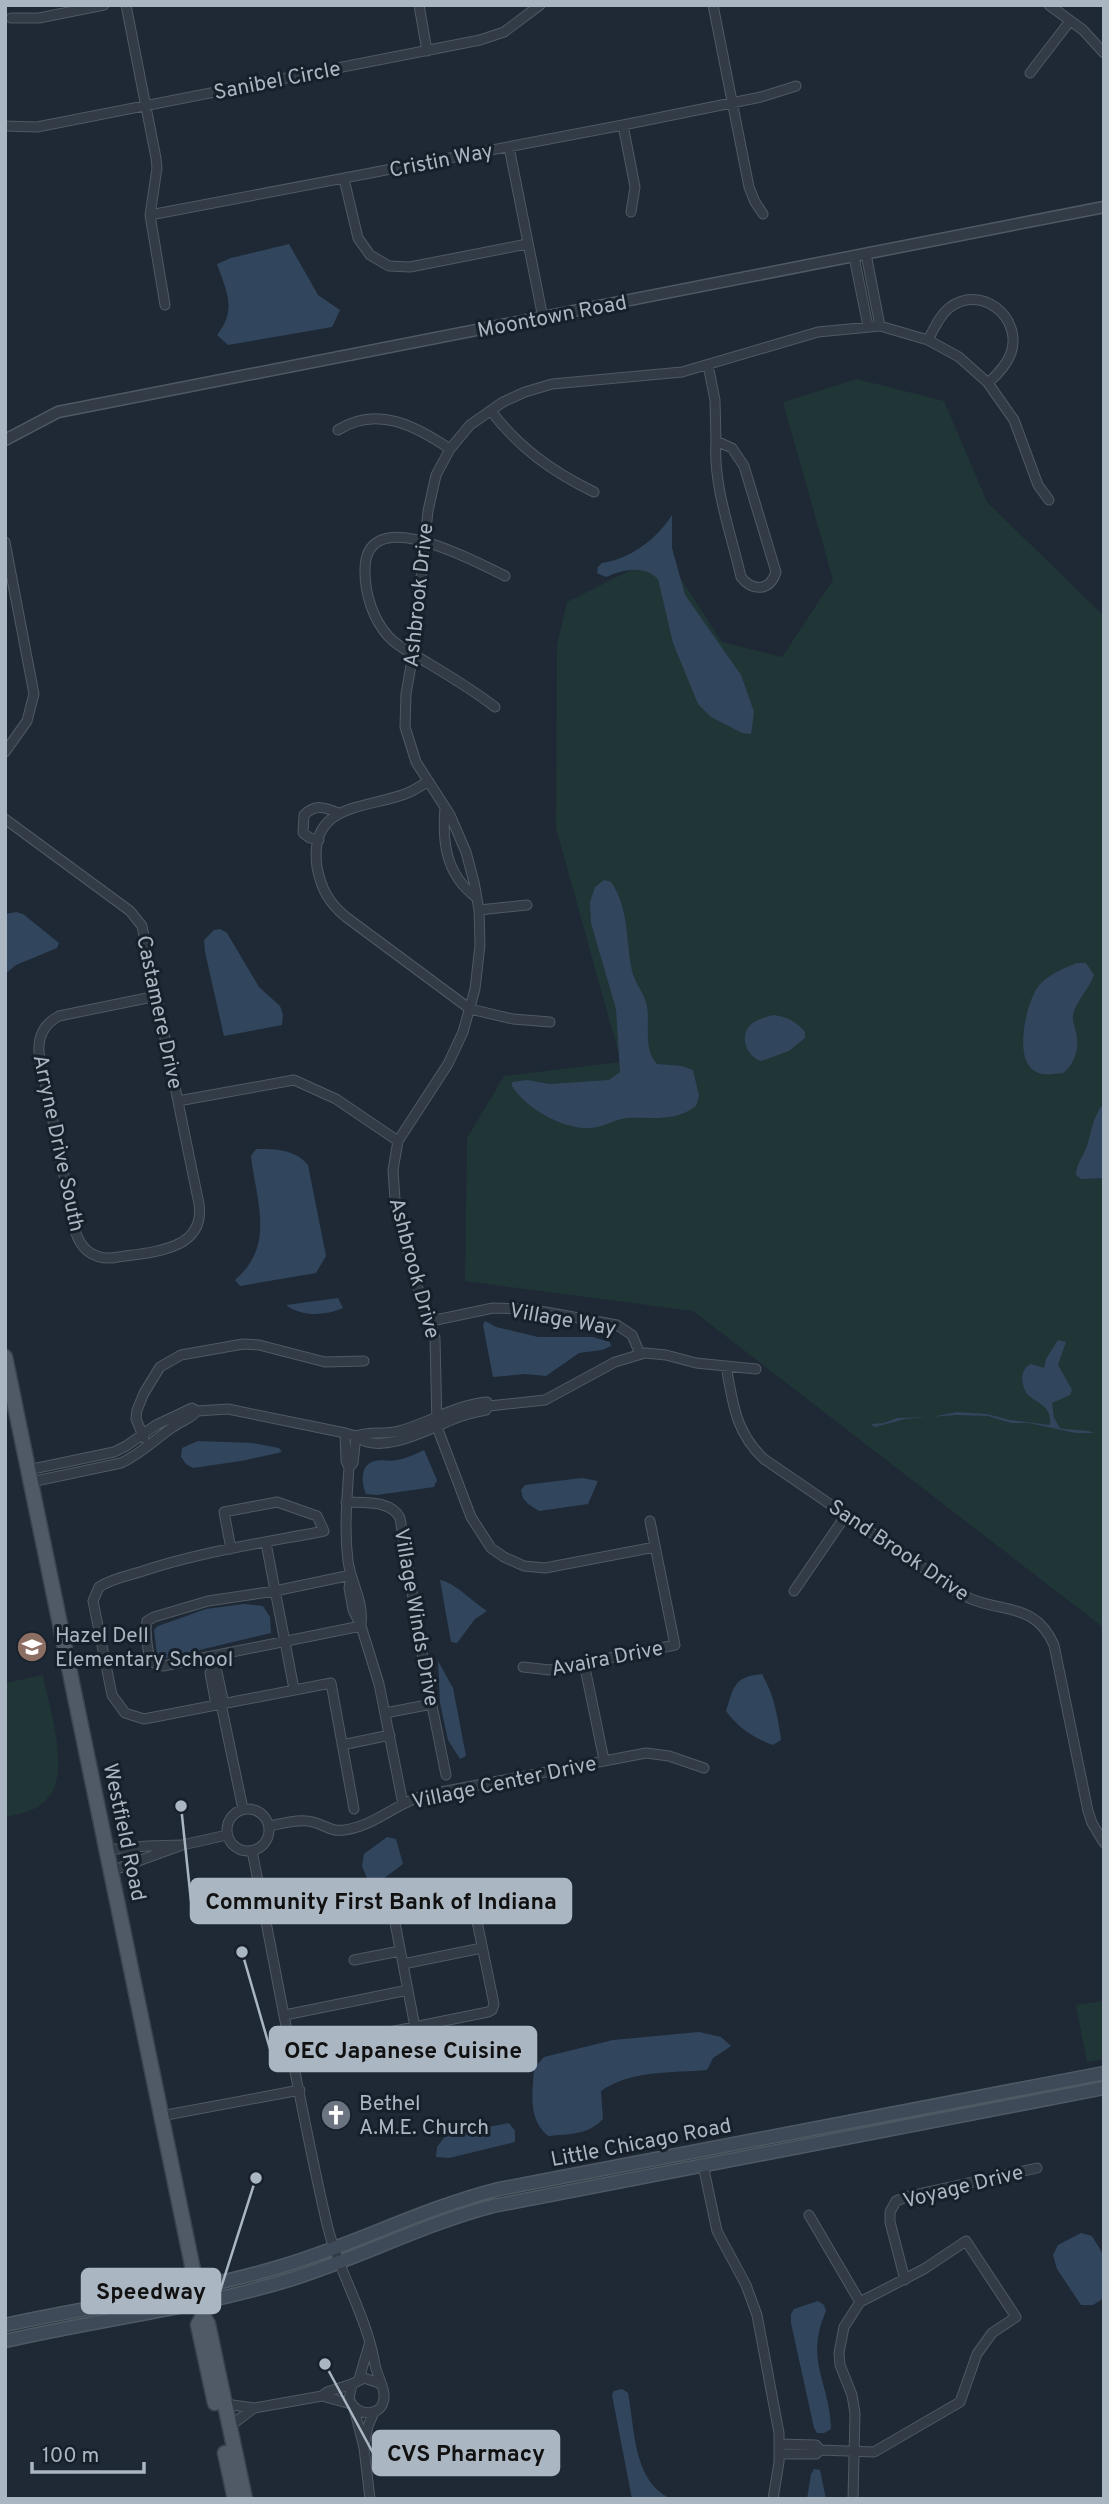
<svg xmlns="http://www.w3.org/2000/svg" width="1109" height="2504" viewBox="0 0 1109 2504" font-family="Overpass,sans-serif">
	<rect width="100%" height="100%" fill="#1e2935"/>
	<!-- green -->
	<path fill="#203536" d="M857 379 944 401 987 502 1104 616V1628L693 1311 465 1281 467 1138 504 1076 621 1062 556 828 557 645 567 602 664 553 722 642 782 657 833 580 783 402Z
		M43 1675C49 1708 73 1776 45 1801 34 1812 19 1814 5 1817V1683Z
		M1104 2001V2059L1087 2062 1076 2005Z"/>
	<!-- water -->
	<path fill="#31465d" d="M289 244 318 295 340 310 332 327 228 345 217 335C237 310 227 292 217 264L231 258Z
		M672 515V548L685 595 741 675 754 712 751 734 742 733 711 717 698 704 673 643 658 579C643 564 622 570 606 577L597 573 598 567 602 563C630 559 657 539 672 515Z
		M604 880 611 882C629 907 626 942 632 971 635 984 645 994 647 1006 650 1025 643 1049 657 1064L682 1066 693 1070 699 1096 696 1106C676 1122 653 1117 628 1118 615 1119 604 1127 591 1128 564 1130 526 1109 512 1086V1082L527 1080 550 1084 609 1080 620 1072 616 1009 591 923 590 902 595 887Z
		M16 912 23 914 59 943 57 948 16 965 5 974V914Z
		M220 929 227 933 259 987 280 1006 283 1015 282 1025 224 1036 205 952 204 940 214 930Z
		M1077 963H1086L1094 975C1089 989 1076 1001 1073 1015 1072 1022 1075 1027 1076 1032 1080 1047 1075 1064 1063 1073 1053 1074 1041 1077 1032 1069 1015 1055 1026 1006 1036 990 1044 976 1062 969 1077 963Z
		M774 1015C787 1017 797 1022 805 1032V1038L789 1051 761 1061C748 1057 740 1040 748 1028 753 1020 766 1017 774 1015Z
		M1104 1103V1178L1081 1179 1076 1175C1076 1165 1082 1158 1086 1149 1092 1132 1092 1117 1104 1103Z
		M256 1149C275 1149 295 1149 308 1165L326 1256 316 1273 240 1286 235 1280C276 1245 256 1201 251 1156Z
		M338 1298 343 1308C325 1316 301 1317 286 1305Z
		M485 1321 496 1327 538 1337H593L610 1342 611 1346 602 1350 579 1353 546 1376 525 1374 493 1377 483 1325Z
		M1058 1340 1066 1342 1058 1365 1072 1390 1070 1395 1052 1403 1054 1418 1060 1428C1072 1431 1087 1429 1094 1433H1076L1029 1423H1011L988 1416 956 1415 905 1419 875 1427 871 1424 884 1423 897 1418 932 1417 957 1412 987 1414 1010 1420 1050 1425C1052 1406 1039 1405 1027 1394 1021 1384 1019 1370 1031 1364L1044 1368 1046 1359Z
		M198 1441 252 1443 279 1448 282 1452 241 1461 193 1468 186 1464 181 1457 182 1448Z
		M424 1450 437 1480 434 1487 377 1495 366 1494C361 1483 360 1464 375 1461 382 1459 390 1462 397 1460 407 1458 416 1454 424 1450Z
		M582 1478 598 1481 588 1504 539 1511 528 1504 523 1498 521 1490 525 1485Z
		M440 1580C454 1582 474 1603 487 1611L475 1619 457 1643 451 1642Z
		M244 1604 263 1606 270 1617 271 1633 166 1658 157 1654 154 1630 158 1626 206 1609Z
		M438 1661 453 1688 466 1756 460 1759 448 1740 440 1703Z
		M762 1674C774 1695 778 1717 781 1740L773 1745C754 1738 738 1728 726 1711 734 1687 733 1677 762 1674Z
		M387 1837 396 1839 403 1864 383 1879 367 1878 362 1866 364 1854Z
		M699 2032 721 2037 731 2046 713 2058 707 2070C671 2073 631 2070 601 2091L603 2119C588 2135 569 2134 548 2136 527 2118 533 2093 534 2068L544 2057 613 2040Z
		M509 2123 515 2131V2142L449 2158 436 2157 437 2147 446 2135Z
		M1081 2233 1092 2236 1104 2256V2298L1093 2305H1081L1057 2269 1053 2255 1058 2245Z
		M818 2301 824 2305 826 2311C804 2362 830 2381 831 2429L824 2433H817L814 2428 791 2323V2314L794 2309Z
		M622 2389 628 2393C635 2429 633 2483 672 2499H632L612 2395 614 2391Z
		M814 2469 820 2470 826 2499H807L811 2474Z"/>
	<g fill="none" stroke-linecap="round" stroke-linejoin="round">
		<!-- minor casing -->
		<g stroke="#4f5964" stroke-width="11">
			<path id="minor" d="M126 5 156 158 157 168 150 215 165 305
				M419 5 427 51
				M713 5 749 187 755 202 763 214
				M1049 5 1083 30 1104 53
				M11 18H39L104 5
				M1030 73 1070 21
				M623 125 635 187 631 212
				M5 126 37 127 480 40 504 32 540 5
				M509 147 543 318
				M344 179 358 238 370 255 389 266 410 267 527 244
				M150 215 623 125 761 97 796 86
				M866 254 880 326
				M854 257 868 326
				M928 340C934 329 939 316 949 308 980 283 1023 317 1011 353 1007 364 997 375 988 383
				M708 365 715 400 716 441
				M491 411C519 448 553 472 594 492
				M338 430C377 405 416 426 450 449
				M716 441 732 448 744 466 776 572C770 591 753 592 741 577 731 533 713 486 716 441Z
				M5 542 34 694 27 721 5 752
				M495 707C472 689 448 675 423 660 411 653 398 647 388 636 373 619 365 594 365 572 363 500 473 560 505 576
				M428 781C421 786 413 791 405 794 365 809 308 803 317 867 321 889 329 903 346 917L470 1009 513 1019 550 1022
				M445 808C442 843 446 875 477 898
				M5 819 130 911 142 926 199 1204C206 1253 146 1252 112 1258 92 1259 80 1248 75 1230L39 1052C38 1036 44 1024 59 1016L157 996
				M319 840 310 838 303 833 304 815C315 804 325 807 338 813
				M479 910 527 905
				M178 1101 294 1080 336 1099 398 1141
				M431 1321 493 1308 529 1309 617 1325 632 1335 640 1354
				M726 1366C733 1403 735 1432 764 1459L961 1594C997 1615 1034 1599 1054 1645L1088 1811 1092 1823 1104 1843
				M489 1406 486 1410C475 1412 465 1414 454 1419 431 1428 379 1457 356 1436 370 1431 384 1435 399 1431 429 1423 455 1405 487 1402L489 1406 545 1400 615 1362 645 1353 666 1355 696 1363 756 1369
				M197 1411 228 1409 345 1433 356 1436 353 1463 349 1467 346 1461 345 1433
				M144 1438 136 1419 137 1410 144 1393 160 1367 181 1355 243 1344 259 1345 325 1362 364 1361
				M349 1467C347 1499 344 1529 348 1561 351 1583 364 1601 361 1624
				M28 1470 114 1452 126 1446 156 1425 192 1408 197 1411C191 1419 181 1421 173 1427 155 1439 141 1454 121 1463L31 1482
				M346 1502C365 1503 391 1500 400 1518L425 1671 446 1775
				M266 1543 294 1689
				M655 1547 545 1568 524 1566 504 1557 491 1548 471 1517 437 1427 435 1338 415 1280 395 1199 393 1170 398 1141 448 1064 463 1032 475 989 480 945 479 910 474 882 466 852 450 815 416 762 405 727 406 694 413 654 428 511 436 475 450 449 470 425 503 402 525 392 552 384 682 372 818 332 880 326 928 340 959 357 988 383 1014 420 1038 485 1049 500
				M231 1549 224 1512 277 1502 317 1516 324 1531C262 1543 199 1552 140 1572 126 1576 111 1579 99 1587L93 1601 112 1695 125 1713 144 1719 331 1683 354 1809
				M351 1575 275 1591 208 1601 154 1617 147 1621C145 1628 147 1655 152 1661 155 1665 159 1665 163 1666L361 1626
				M351 1575 349 1588 353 1610 361 1626 379 1684 403 1804
				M794 1591 846 1515
				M584 1663 604 1760
				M523 1667 550 1670 675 1645 650 1521
				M221 1704 243 1809
				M216 1705 210 1673 213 1668 217 1672 224 1704
				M385 1713 432 1704
				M342 1745 390 1735
				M227 1830a21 21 0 1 1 42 0a21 21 0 1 1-42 0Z
				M269 1826C282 1824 300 1818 313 1822 325 1825 331 1832 344 1830 375 1826 396 1803 425 1795L646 1753 669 1756 704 1768
				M182 1845 227 1835
				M107 1850 147 1846 182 1845 111 1871
				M252 1851C277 1974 298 2098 326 2220 337 2270 367 2315 375 2365 377 2375 384 2387 384 2395 385 2418 356 2418 349 2399L352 2384 364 2378 379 2383
				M354 1960 400 1951
				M403 1964 482 1948
				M285 2015 408 1990
				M370 2036 488 2012 492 2010 494 2004 471 1892 467 1887 402 1899 394 1903 392 1907 415 2027
				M161 2116 300 2090
				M703 2165 717 2231 746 2285 757 2315 779 2433V2462L773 2499
				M809 2215 860 2302
				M905 2280 890 2222V2212L896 2201 909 2196 1037 2168
				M359 2379 369 2345
				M322 2396 351 2404
				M225 2404 254 2408 322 2396 327 2392 352 2384
				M354 2408 364 2448 370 2499
				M230 2426 254 2408
				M779 2444 816 2445 820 2450 816 2454H779
				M364 2446 368 2426 374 2412
				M820 2450 874 2452 960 2402 977 2354 992 2333 1016 2317 966 2241 924 2269 860 2302 844 2327 839 2353 840 2365 852 2395 855 2413 853 2499"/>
		</g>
		<!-- tertiary casing -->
		<g stroke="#4f5964" stroke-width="13">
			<path id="tertiary" d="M5 440 58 412 1104 207"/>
		</g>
		<!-- secondary casing -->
		<g stroke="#4f5964" stroke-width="15">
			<path id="secondary" d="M5 2325C97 2305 192 2293 282 2266 356 2244 423 2208 499 2189L1104 2073
				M5 2341C100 2319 199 2308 292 2279 361 2257 424 2224 493 2206L1104 2088"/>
		</g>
		<!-- primary casing -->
		<g stroke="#3b444f" stroke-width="17">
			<path id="primary" d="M5 1357 198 2294 203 2316 208 2324 245 2499
				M203 2316 198 2325 215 2403
				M225 2453 235 2499"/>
		</g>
		<!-- minor -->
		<use href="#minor" stroke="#323b46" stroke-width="9"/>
		<!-- tertiary -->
		<use href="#tertiary" stroke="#323b46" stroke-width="10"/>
		<!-- secondary -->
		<use href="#secondary" stroke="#3f4a59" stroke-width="12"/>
		<!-- primary -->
		<use href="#primary" stroke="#4f5a66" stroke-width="14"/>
	</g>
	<!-- icons -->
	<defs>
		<g id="school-disc" transform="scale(1.575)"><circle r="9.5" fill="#8d6e63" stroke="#17202a"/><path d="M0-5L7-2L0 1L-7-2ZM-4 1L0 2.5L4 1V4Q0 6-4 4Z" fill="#fff"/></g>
		<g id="church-disc" transform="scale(1.575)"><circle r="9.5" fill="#6b7280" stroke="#17202a"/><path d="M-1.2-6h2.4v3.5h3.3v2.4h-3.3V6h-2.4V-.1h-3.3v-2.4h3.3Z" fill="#fff"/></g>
	</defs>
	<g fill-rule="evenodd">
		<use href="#school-disc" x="32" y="1647"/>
		<use href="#church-disc" x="336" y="2115"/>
	</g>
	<g text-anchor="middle" stroke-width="6" stroke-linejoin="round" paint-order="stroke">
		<!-- street labels -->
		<g font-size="21" fill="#abb6c3" stroke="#17202a">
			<text transform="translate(277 80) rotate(-11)" y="7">Sanibel Circle</text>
			<text transform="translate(441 160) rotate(-11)" y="7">Cristin Way</text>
			<text transform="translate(552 316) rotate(-11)" y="7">Moontown Road</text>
			<text transform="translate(418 595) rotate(-84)" y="7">Ashbrook Drive</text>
			<text transform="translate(160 1012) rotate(78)" y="7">Castamere Drive</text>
			<text transform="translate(59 1143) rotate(78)" y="7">Arryne Drive South</text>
			<text transform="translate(415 1268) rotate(75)" y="7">Ashbrook Drive</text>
			<text transform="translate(563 1319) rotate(10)" y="7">Village Way</text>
			<text transform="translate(899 1550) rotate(34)" y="7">Sand Brook Drive</text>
			<text transform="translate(417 1617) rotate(80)" y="7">Village Winds Drive</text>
			<text transform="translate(607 1658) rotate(-11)" y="7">Avaira Drive</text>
			<text transform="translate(504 1782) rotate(-12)" y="7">Village Center Drive</text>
			<text transform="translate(125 1832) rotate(78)" y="7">Westfield Road</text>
			<text transform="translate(641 2142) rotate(-11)" y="7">Little Chicago Road</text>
			<text transform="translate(963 2186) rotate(-14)" y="7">Voyage Drive</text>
		</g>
		<!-- poi labels -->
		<g font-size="21" fill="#abb6c3" stroke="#17202a" text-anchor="start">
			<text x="55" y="1642">Hazel Dell<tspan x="55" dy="24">Elementary School</tspan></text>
			<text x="359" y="2110">Bethel<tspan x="359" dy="24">A.M.E. Church</tspan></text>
		</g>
	</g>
	<!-- callouts -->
	<path fill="none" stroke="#abb6c3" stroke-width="2.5" d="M181 1806L191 1901M242 1952L270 2049M256 2178L220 2291M325 2364L373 2453"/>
	<g fill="#abb6c3" stroke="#17202a" stroke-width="2.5">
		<circle cx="181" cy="1806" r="7"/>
		<circle cx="242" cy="1952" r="7"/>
		<circle cx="256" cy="2178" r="7"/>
		<circle cx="325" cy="2364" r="7"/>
	</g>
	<g fill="#abb6c3" stroke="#abb6c3" stroke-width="2.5">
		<rect x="191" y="1879" width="380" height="44" rx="7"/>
		<rect x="270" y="2027" width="266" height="44" rx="7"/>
		<rect x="82" y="2269" width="138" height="44" rx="7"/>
		<rect x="373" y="2431" width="186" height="44" rx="7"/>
	</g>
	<g font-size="23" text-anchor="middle" font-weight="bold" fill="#111">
		<text x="381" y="1909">Community First Bank of Indiana</text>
		<text x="403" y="2058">OEC Japanese Cuisine</text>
		<text x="151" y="2299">Speedway</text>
		<text x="466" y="2461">CVS Pharmacy</text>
	</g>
	<!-- border -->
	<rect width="1109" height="2504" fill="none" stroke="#abb6c3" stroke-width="14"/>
	<!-- scale -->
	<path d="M32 2462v10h112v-10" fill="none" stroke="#abb6c3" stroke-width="3.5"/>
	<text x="42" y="2462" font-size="21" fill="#abb6c3" stroke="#17202a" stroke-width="5" paint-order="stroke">100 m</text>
</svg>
